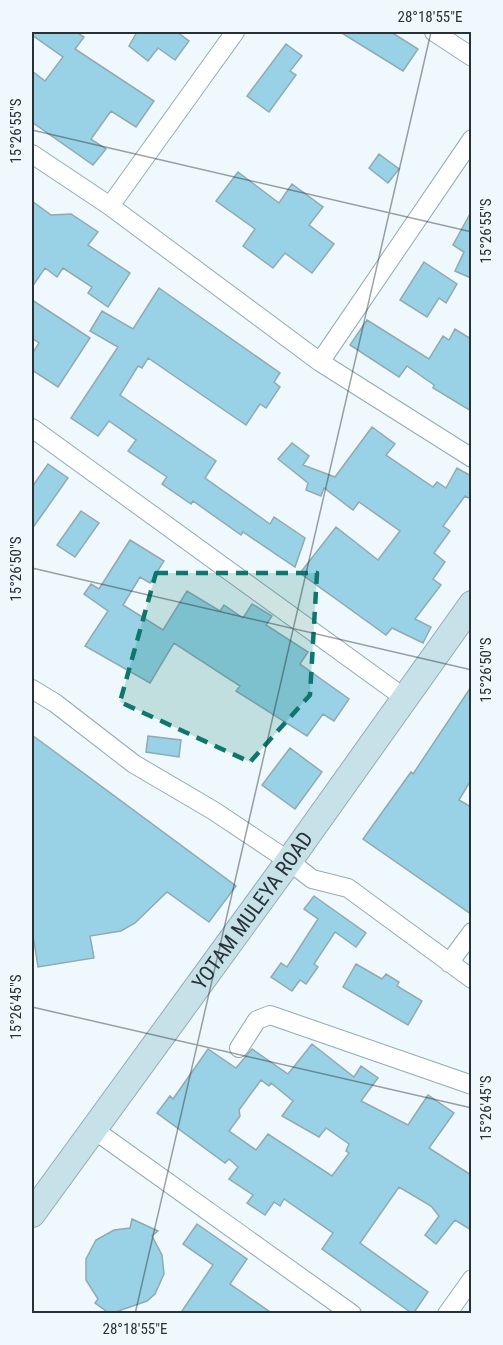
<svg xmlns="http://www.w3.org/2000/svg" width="503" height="1345" viewBox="0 0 503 1345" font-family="'Roboto Condensed',sans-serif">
	<rect width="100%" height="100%" fill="#eff9fd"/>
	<!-- building -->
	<path fill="#99d2e7" stroke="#90a9b2" stroke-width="1.5" fill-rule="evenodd" d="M32 32H76L84 37 75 49 154 101 136 127 111 111 91 139 106 149 93 165 32 122V71L45 81 63 57 32 35Z
		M137 32H177L189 41 175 60 158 48 148 61 129 46Z
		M340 32H391L418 49 403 71Z
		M286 44 302 56 290 71 296 75 269 112 247 96Z
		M379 154 399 169 388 183 369 168Z
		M238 172 279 203 292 184 323 207 309 225 334 244 312 273 285 253 273 268 243 246 255 229 216 201Z
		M32 201 51 215 71 214 98 232 88 245 130 273 108 307 88 293 92 287 63 268 57 277 45 268 32 287Z
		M471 212V278L455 271 464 252 453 245Z
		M424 262 457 284 446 303 439 298 427 317 400 300Z
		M159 288 280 373 274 382 280 387 266 408 260 404 246 425 148 358 142 368 138 366 120 395 216 461 205 478 270 524 274 517 305 538 295 567 243 532 241 535 193 501 191 504 162 484 167 477 128 451 136 440 109 421 98 436 71 418 118 347 90 331 102 311 133 329Z
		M32 300 90 338 58 387 32 370V354L39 343 32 338Z
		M367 320 429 359 443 336 449 340 455 329 471 339V411L433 388 434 385 407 366 399 377 350 345Z
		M372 427 395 444 386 455 433 487 437 482 446 488 457 468 471 476V499L465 496 443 526 450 531 434 553 445 562 433 579 441 585 415 619 431 627 423 643 392 628 386 635 300 573 336 527 378 560 400 531 359 502 353 510 324 488 321 496 306 490 308 483 278 459 292 443 309 456 303 465 335 477Z
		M48 464 68 478 32 529V487Z
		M81 511 99 523 75 557 57 545Z
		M130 540 164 561 150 583 140 577 123 605 163 630 187 591 220 611 224 605 243 618 252 604 272 616 266 625 308 652 300 664 349 699 334 721 323 714 307 736 236 691 240 686 174 643 150 683 85 646 108 611 84 594 91 584 99 589Z
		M471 687V780L459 800 471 807V914L363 839 411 772 413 774Z
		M32 735 236 886 209 922 167 892 135 923 121 931 90 936 94 958 38 967 34 941H32Z
		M148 736 181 740 179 757 146 752Z
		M290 748 322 772 295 809 262 785Z
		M314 896 366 933 356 947 335 932 314 964 318 967 306 984 300 980 292 991 271 977 281 963 287 967 318 919 304 909Z
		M356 964 382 979 386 974 399 982 397 986 422 1001 408 1025 343 987Z
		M312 1044 354 1077 361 1066 378 1078 361 1101 408 1125 428 1095 454 1113 429 1148 471 1175V1230L455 1220 436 1244 425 1235 439 1216 431 1206 399 1187 360 1243 428 1292 413 1314 322 1249 333 1233 284 1199 280 1206 274 1202 265 1215 247 1203 253 1195 229 1179 238 1167 229 1159 225 1163 157 1113 170 1096 173 1099 208 1049 236 1068 252 1049 288 1074ZM261 1080 269 1086 271 1083 293 1101 282 1116 319 1137 326 1128 349 1144 346 1151 349 1153 332 1176 268 1134 256 1150 229 1131 240 1116 239 1110Z
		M132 1219 158 1231 152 1236 162 1255 164 1274 155 1294 147 1301 110 1314 95 1303 98 1299 86 1280V1259L96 1240 114 1230 130 1228Z
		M197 1224 247 1259 230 1284 273 1314H180L213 1265 183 1244Z"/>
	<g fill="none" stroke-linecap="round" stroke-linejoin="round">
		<!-- street casing -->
		<g stroke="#92abb5" stroke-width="20">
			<path id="street" d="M434 32 472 57
				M32 154 110 206 320 362 472 458
				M110 206 235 32
				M320 362 472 139
				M32 428 406 699
				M32 689 55 703 134 764 214 811 289 861 312 879 348 888 472 979
				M449 963 472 932
				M239 1048 257 1020 270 1015 472 1085
				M93 1129 352 1314
				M447 1314 472 1279"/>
		</g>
		<!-- secondary casing -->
		<g stroke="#92abb5" stroke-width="28">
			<g id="secondary">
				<path id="s1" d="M32 1214 289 861 472 604"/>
			</g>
		</g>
		<!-- street -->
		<use href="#street" stroke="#fff" stroke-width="18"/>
		<!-- secondary -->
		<use href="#secondary" stroke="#c7e1e9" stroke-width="26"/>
	</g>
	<!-- marked area -->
	<path fill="#0f766e" fill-opacity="0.2" stroke="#0f766e" stroke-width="4.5" stroke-dasharray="12 8" stroke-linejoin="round" d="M156 573H317L310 695 250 762 120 702Z"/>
	<!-- ticks -->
	<path fill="none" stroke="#283236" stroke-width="1.5" stroke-opacity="0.45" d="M32 130 472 232M32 568 472 670M32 1007 472 1108M135 1314 431 32"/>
	<g text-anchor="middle" stroke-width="4.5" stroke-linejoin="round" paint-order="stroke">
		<!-- street labels -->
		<g font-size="21" fill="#283236" stroke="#eff9fd">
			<text dy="7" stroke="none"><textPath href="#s1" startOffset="375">YOTAM MULEYA ROAD</textPath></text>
		</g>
	</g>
	<!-- border -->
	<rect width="503" height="1345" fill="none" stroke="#eff9fd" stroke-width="66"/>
	<rect x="33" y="33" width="437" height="1279" fill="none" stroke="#283236" stroke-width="2"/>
	<g font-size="15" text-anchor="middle" fill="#283236">
		<text x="430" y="22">28°18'55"E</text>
		<text transform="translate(16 131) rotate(-90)" y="5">15°26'55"S</text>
		<text transform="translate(486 231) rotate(-90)" y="5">15°26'55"S</text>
		<text transform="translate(16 569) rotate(-90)" y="5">15°26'50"S</text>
		<text transform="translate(486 670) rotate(-90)" y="5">15°26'50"S</text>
		<text transform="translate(16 1007) rotate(-90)" y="5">15°26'45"S</text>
		<text transform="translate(486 1108) rotate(-90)" y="5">15°26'45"S</text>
		<text x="135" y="1334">28°18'55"E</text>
	</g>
</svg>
